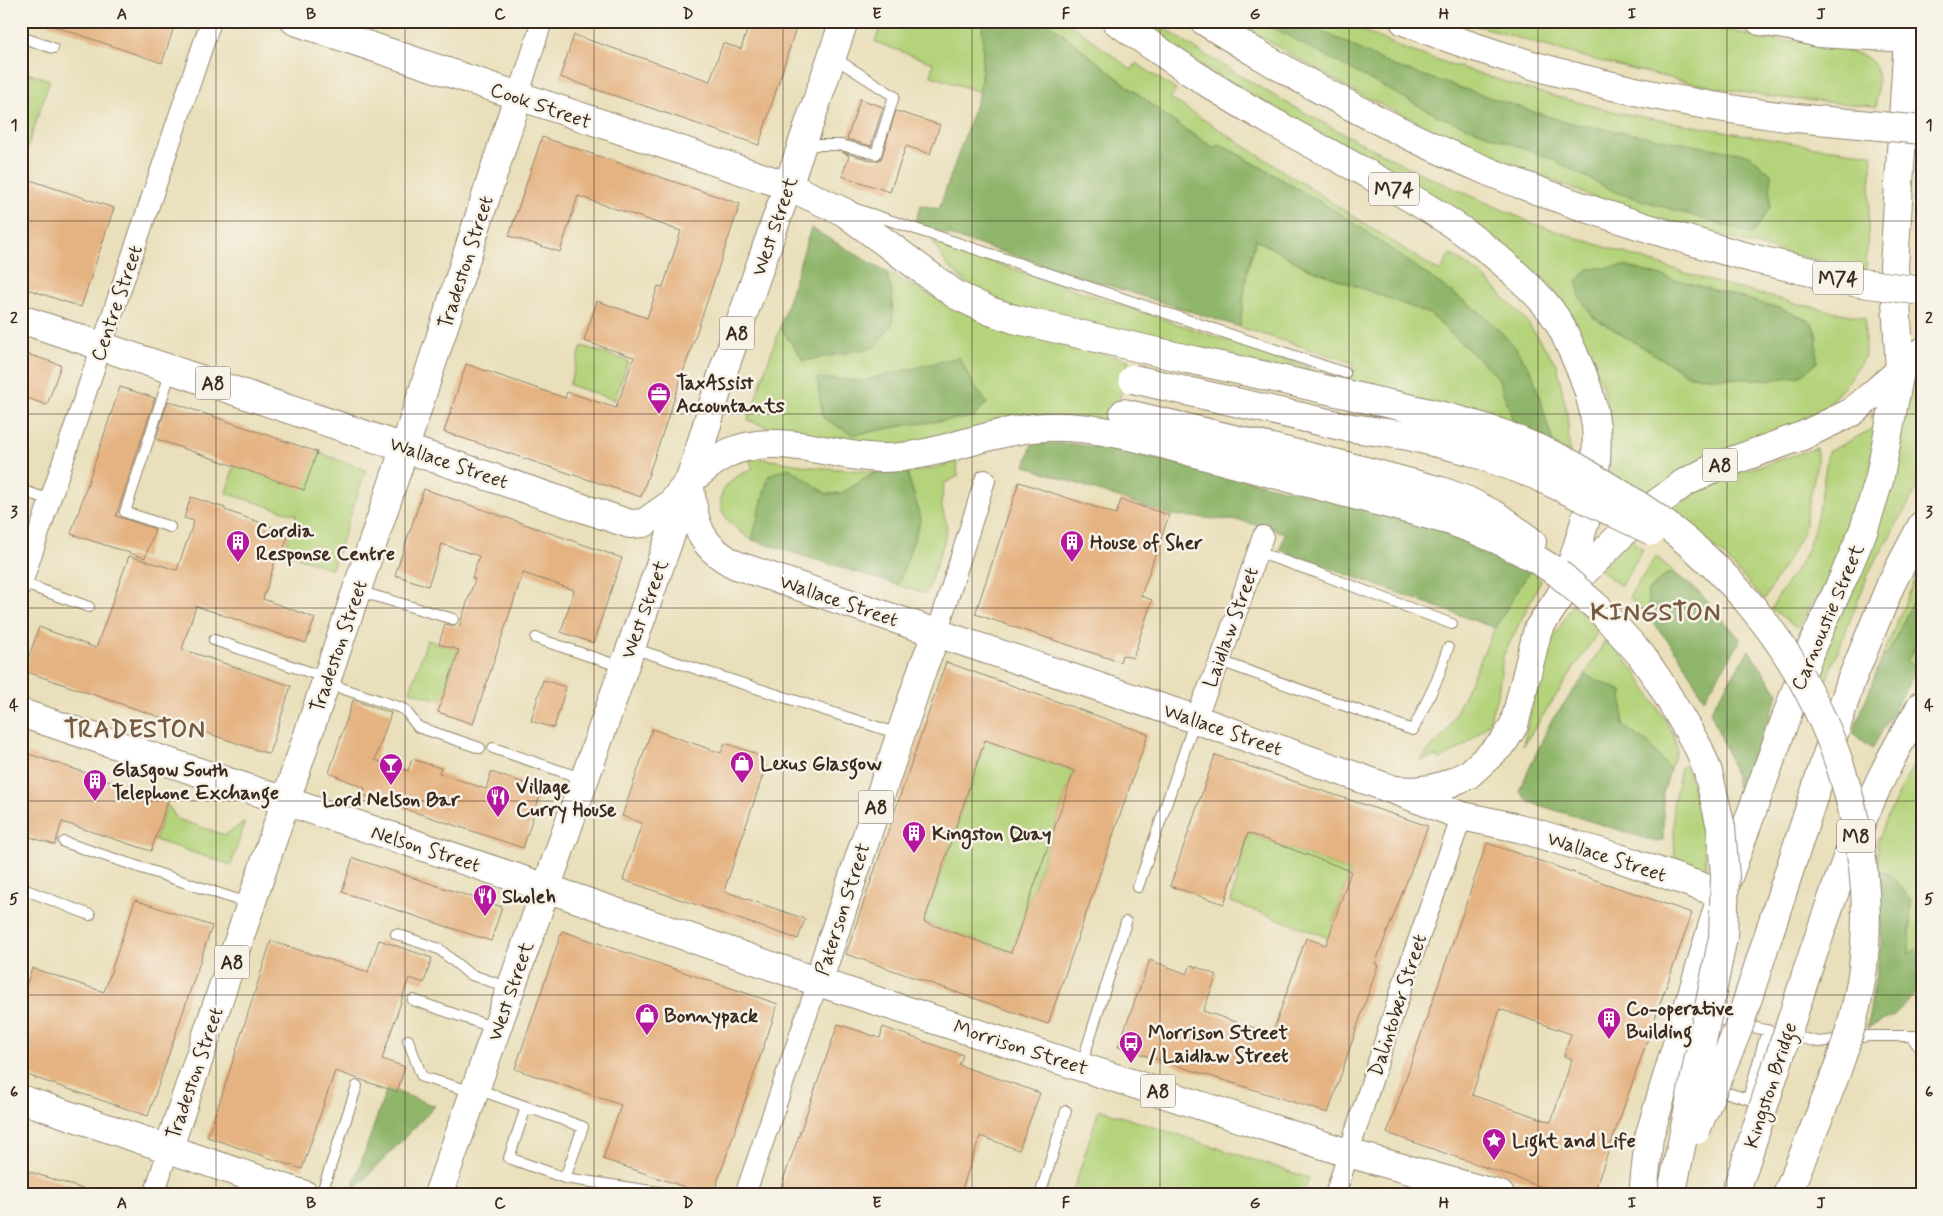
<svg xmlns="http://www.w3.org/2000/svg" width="1943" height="1216" viewBox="0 0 1943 1216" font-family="Mynerve,sans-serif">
	<rect width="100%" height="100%" fill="#f7f3e8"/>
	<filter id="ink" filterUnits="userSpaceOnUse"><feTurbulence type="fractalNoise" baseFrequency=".02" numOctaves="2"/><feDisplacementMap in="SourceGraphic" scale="10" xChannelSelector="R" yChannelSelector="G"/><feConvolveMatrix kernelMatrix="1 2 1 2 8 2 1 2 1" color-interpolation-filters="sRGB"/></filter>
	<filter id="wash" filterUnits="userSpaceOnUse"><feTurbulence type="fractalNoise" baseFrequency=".0096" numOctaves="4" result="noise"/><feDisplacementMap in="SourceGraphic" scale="20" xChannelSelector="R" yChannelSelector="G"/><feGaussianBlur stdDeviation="1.12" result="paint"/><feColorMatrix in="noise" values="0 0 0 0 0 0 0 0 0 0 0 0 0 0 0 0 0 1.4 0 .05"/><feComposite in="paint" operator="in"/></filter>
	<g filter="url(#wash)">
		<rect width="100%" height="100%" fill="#e9dfba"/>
		<!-- green -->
		<path fill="#b4d37a" stroke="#787e4c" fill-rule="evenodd" d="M882 21H982L983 51 980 92 931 76 933 63 875 42Z
			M1046 21H1066L1132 70 1136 63 1176 90 1170 98 1440 272 1450 254 1483 276 1525 319 1557 365 1567 413 1570 453 1554 446 1481 313 1344 216 1223 145 1213 147 1172 121Z
			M1133 21H1155L1189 45 1278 98 1342 133 1424 175 1537 225 1711 281 1794 303 1865 318V356L1844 387 1831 401 1838 408 1650 500 1610 474 1611 425 1603 387 1581 335 1549 283 1501 242 1440 202 1195 62ZM1678 280 1733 296 1766 380 1690 376 1593 317Z
			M1237 21H1341L1407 50 1527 89 1620 113 1815 147 1872 154 1866 270 1792 255 1622 209 1442 134 1355 92 1271 43Z
			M1462 21H1671L1717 27 1766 40 1848 43 1847 52C1885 56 1878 78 1876 106 1840 103 1803 101 1767 96 1663 81 1562 52 1462 21Z
			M21 71 50 80 21 167V110L28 90 21 87Z
			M1255 239 1305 267 1430 314 1498 377 1516 430 1349 388 1353 363 1240 327 1247 271Z
			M933 242 1312 369 1311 377 1015 309 980 295 947 265Z
			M886 272 967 314 1051 341 1129 360 1114 425 883 450 787 434 748 420 780 327 804 361 892 292Z
			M582 346 628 361 615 400 569 385Z
			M1922 378V480L1868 575 1824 686 1815 671 1908 389Z
			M1883 409 1871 473 1829 585 1811 604 1797 628 1772 609C1779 591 1793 577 1802 560 1819 527 1822 489 1828 452L1876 427 1870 416Z
			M1817 448V463L1803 533 1764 600 1724 556 1669 511 1709 482Z
			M317 452 366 470 332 569 284 552 296 515 226 493 234 465Z
			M749 459H765L812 467 876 472 842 493 827 494 789 468 769 475 752 540C733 528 707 507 729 483 734 477 746 472 753 468Z
			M957 462 958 476 944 484 941 504 947 526 944 542 926 594 898 585 921 519 907 472 935 468Z
			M1629 538 1643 549 1621 586 1600 570Z
			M1656 556 1676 574H1666L1647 592 1652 621 1629 597Z
			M1922 563V582L1887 656 1883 655Z
			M1530 570 1541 580 1503 656 1498 693 1488 724 1467 744 1440 760 1437 756 1419 761 1448 730 1495 628Z
			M1573 604 1599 628 1594 638 1523 746 1540 671 1552 641Z
			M1922 635V662L1918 667 1907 661Z
			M1607 637 1636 673 1673 733 1677 749 1670 770 1648 743 1623 726 1622 691 1585 675Z
			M427 640 459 650 442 701 410 691Z
			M985 740 1074 771 1011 953 924 922Z
			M1922 748V945L1909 955 1911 900 1891 875 1880 871 1877 843 1889 813Z
			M1686 765 1698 805 1707 870 1675 859 1673 805 1681 767Z
			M167 804 177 819 225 835 245 822 231 865 155 840Z
			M1248 833 1351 871 1333 923 1352 930 1346 944 1231 902Z
			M1099 1109 1309 1178 1303 1195H1072Z"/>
		<!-- forest -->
		<path fill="#8fb56a" stroke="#657044" d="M982 21H1046L1172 121 1213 147 1222 145 1344 216 1481 313 1512 343 1532 372 1554 446 1516 430 1498 377 1430 314 1305 267 1256 239 1247 271 1240 327 914 224 921 205 939 209 980 92 983 51Z
			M1260 21H1302L1391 65 1565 122 1750 155 1771 174 1770 208 1752 234 1615 192 1547 157 1438 116Z
			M811 228 886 272 892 292 893 323 875 347 804 361 780 327Z
			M1625 266 1779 308 1812 322 1817 337V362L1801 376 1766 380 1690 376 1593 317 1580 298 1577 281 1588 269Z
			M959 357 972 382 987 403 974 417 914 424 853 435 823 418 817 378 861 381Z
			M1063 443 1114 449 1437 525 1530 570 1495 628 1280 550 1285 533 1242 521 1169 515 1025 466 1032 444Z
			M789 468 827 494 842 493 876 472H907L921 519 898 585 752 540 769 475Z
			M1666 574H1676L1698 591 1741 640 1704 699 1679 655 1652 621 1647 592Z
			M1922 582V635L1907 661 1918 667 1872 749 1853 733 1883 655 1887 656Z
			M1749 650 1778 694 1740 797 1732 764 1710 711Z
			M1585 675 1622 691 1623 726 1648 743 1670 770 1663 794V840L1657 842 1529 802 1519 791 1551 721Z
			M1880 871 1891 875 1911 900 1909 954 1922 945V987L1893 1016 1867 1028 1881 945Z
			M387 1088 435 1106 357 1187 353 1186Z"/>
		<g id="blocks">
			<!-- building -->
			<path fill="#e5b382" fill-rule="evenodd" d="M49 21H176L162 63 48 24Z
				M750 21H798L759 145 560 77 574 35 710 81 723 43 741 49Z
				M860 99 883 107 871 146 847 139Z
				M896 111 940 125 930 154 906 146 890 192 842 176 849 156 842 152 874 161 881 159Z
				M542 137 740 204 641 497 444 432 466 364 565 398 567 392 616 408 634 357 584 341 597 301 647 318 658 286 663 287 681 231 578 196 560 252 509 236Z
				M21 177 114 208 81 307 21 287Z
				M21 352 61 365 47 405 21 396Z
				M120 387 155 398 116 516 155 529 145 558 71 534Z
				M168 401 317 452 304 490 156 439Z
				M1019 482 1116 514 1121 500 1169 515 1141 596 1152 600 1133 658 1122 655 1120 662 975 614Z
				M424 489 622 558 593 643 561 632 574 590 523 573 473 724 438 712 459 650 439 644 445 624 459 627 475 579 472 578 479 556 442 544 428 586 395 575Z
				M191 497 225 508V510L289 533 283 551 279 549 263 599 315 618 306 643 196 606 182 649 291 686 269 754 24 671 39 627 96 648 129 556 177 570 194 521 184 518Z
				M946 662 1148 734 1048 1024 846 954ZM985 740 1074 771 1011 953 924 922Z
				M543 680 566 687 554 728 531 721Z
				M353 700 391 713 375 760 408 771 412 759 441 768 439 773 486 789 491 772 542 789 523 848 363 795 365 788 329 773Z
				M652 729 721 753 725 743 754 753 766 766 724 891 805 919 798 939 623 880 642 823 622 816Z
				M29 754 168 800 151 851 62 822 55 845 21 834V775Z
				M1215 755 1428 826 1375 964 1378 965 1328 1113 1118 1047 1150 960 1187 974 1191 965 1217 975 1203 1011 1272 1034 1306 938 1326 945 1351 871 1248 833 1224 904 1170 886Z
				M1487 843 1692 913 1593 1195H1565L1387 1133ZM1500 1009 1571 1034 1564 1056 1572 1059 1551 1122 1472 1095Z
				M353 858 502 907 491 941 342 892Z
				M135 900 212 926 148 1116 21 1073V1001L32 968 104 992Z
				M562 931 778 1004 713 1195H708L603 1159 621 1105 515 1069Z
				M379 940 432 958 424 983 409 978 382 1059 405 1067 397 1092 335 1071 302 1169 207 1137 223 1092 271 941 368 972Z
				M838 1024 880 1038 883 1027 963 1055 959 1065 1040 1093 1019 1150 980 1136 960 1195H778Z
				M21 1169 89 1191 88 1195H21Z"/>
		</g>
	</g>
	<g filter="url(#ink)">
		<use href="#blocks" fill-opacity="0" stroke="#92846c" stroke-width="1"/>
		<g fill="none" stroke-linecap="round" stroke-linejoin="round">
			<!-- lane casing -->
			<g stroke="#92846c" stroke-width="12">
				<path id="lane" d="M21 37 53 48
					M803 145H841L876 154 894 96 833 57
					M856 209 1345 373
					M21 490 50 500
					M170 527 125 512 171 371
					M1257 552 1318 573 1452 624
					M22 583 89 607
					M358 591 453 619
					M536 638 622 667
					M214 640 327 678
					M632 648 899 734
					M1220 661 1413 730 1437 680 1448 648
					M326 683 404 709 418 727 480 748
					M493 748 584 779
					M64 842 250 904
					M1138 887 1195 720
					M21 888 90 915
					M396 934 439 949 469 974 510 988
					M413 1000 495 1028
					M1708 1017 1819 1042 1869 1036H1922
					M1911 1036 1922 1051
					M408 1040 422 1077 474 1092
					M1081 1066 1126 922
					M477 1089 583 1127 565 1178 509 1158 526 1107
					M1714 1089 1748 1099 1767 1030
					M565 1178 678 1195
					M321 1195 357 1086
					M1040 1195 1066 1111"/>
			</g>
			<!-- street casing -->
			<g stroke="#92846c" stroke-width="22">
				<path id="street" d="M518 97 542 21
					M21 586 211 21
					M937 633 985 480
					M1195 719 1220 661 1263 536
					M154 1195 169 1147
					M745 1195 818 982
					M1335 1195 1407 972 1462 816"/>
			</g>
			<!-- secondary casing -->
			<g stroke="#92846c" stroke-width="30">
				<path id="secondary" d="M788 186 844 21
					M690 487C694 525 700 547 736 565L937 633
					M1394 790 1462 816 1519 828 1619 858 1722 894
					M438 1195 690 480
					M1643 1195 1649 1137 1722 894 1812 646 1845 574 1864 529 1879 481 1900 371 1894 266 1909 21"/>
			</g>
			<!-- primary casing -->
			<g stroke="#92846c" stroke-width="30">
				<path id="primary" d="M21 319 630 524 644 523 671 504 690 480 724 369 788 186 295 21
					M21 713 523 880 818 982 1348 1153 1500 1195
					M818 982 923 667 937 633 1195 719 1394 790 1414 791 1431 789 1445 785 1468 775 1503 743 1514 725 1538 629 1561 595 1640 516 1684 483 1718 466 1802 436 1852 412 1900 371
					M21 1099 305 1195
					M169 1147 405 447 518 97"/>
			</g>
			<!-- highway casing -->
			<g stroke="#92846c" stroke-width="30">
				<path id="highway" d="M1116 21C1168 57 1220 93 1276 124 1360 172 1454 212 1523 281 1535 292 1547 304 1556 318 1564 331 1570 345 1576 359 1586 380 1593 403 1596 426 1601 485 1580 540 1561 595
					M1204 21C1296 79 1392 131 1492 173 1578 208 1666 235 1755 259
					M1404 21C1526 70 1656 100 1786 117
					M1760 21 1790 26 1818 33 1908 38
					M788 186 844 212 956 295 990 311 1014 319 1188 359
					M1900 371 1922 352
					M1124 413 1339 464 1441 491 1468 501 1497 516 1532 542
					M690 480C702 472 715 459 728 453 779 430 832 458 884 458 940 457 991 429 1047 427 1105 425 1169 446 1225 461 1300 481 1375 500 1451 521 1488 534 1523 550 1557 572
					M1771 927 1851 681 1891 584 1922 525
					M1806 975C1837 882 1869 787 1922 705"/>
			</g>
			<!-- lane -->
			<use href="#lane" stroke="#fff" stroke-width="10"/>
			<!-- street -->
			<use href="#street" stroke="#fff" stroke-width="20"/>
			<!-- secondary -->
			<use href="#secondary" stroke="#fff" stroke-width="28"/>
			<!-- primary -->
			<use href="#primary" stroke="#fff" stroke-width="28"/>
			<!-- highway -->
			<use href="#highway" stroke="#fff" stroke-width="28"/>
			<!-- highway-bridge casing -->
			<g stroke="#92846c" stroke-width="30" stroke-linecap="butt">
				<path id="highway-bridge" d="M1786 117 1922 130
					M1755 259 1854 282 1922 291
					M1188 359C1248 372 1308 385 1367 399 1414 409 1462 419 1508 436 1529 445 1551 453 1571 464 1583 470 1593 478 1604 484 1733 558 1822 671 1854 817 1866 867 1869 916 1863 968 1853 1047 1816 1121 1787 1195
					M1133 379 1346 427 1408 436 1470 451 1535 475 1652 531
					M1557 572 1599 609 1641 655 1659 681 1699 749 1708 772 1721 827 1725 876 1723 937 1673 1187
					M1696 1130 1738 1029 1771 927
					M1735 1195 1806 975"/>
			</g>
			<!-- highway-bridge -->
			<use href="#highway-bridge" stroke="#fff" stroke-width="28"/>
		</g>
	</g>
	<!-- grid -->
	<path fill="none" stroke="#3b2a1e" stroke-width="1" stroke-opacity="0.55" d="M216 21V1195M405 21V1195M594 21V1195M783 21V1195M972 21V1195M1160 21V1195M1349 21V1195M1538 21V1195M1727 21V1195M21 221H1922M21 414H1922M21 608H1922M21 801H1922M21 995H1922"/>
	<!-- icons -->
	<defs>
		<g id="office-pin" transform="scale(1.25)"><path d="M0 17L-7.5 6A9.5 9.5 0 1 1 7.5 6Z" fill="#b5179e" stroke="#f7f3e8"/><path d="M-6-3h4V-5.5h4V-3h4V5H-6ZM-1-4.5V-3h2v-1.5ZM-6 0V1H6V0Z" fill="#fff"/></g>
		<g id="building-pin" transform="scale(1.25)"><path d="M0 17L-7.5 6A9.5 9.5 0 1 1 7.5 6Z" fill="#b5179e" stroke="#f7f3e8"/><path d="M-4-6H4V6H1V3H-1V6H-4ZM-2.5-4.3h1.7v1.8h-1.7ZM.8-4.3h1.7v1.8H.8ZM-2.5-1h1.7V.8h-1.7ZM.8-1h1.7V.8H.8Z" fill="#fff"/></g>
		<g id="shop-pin" transform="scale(1.25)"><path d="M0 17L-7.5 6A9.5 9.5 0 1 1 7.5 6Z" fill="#b5179e" stroke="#f7f3e8"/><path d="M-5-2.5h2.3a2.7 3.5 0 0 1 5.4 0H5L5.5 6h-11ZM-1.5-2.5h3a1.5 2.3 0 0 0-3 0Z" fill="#fff"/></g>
		<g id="bar-pin" transform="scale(1.25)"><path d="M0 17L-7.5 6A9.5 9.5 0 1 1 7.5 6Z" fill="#b5179e" stroke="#f7f3e8"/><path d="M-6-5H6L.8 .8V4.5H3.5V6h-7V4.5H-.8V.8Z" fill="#fff"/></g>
		<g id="restaurant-pin" transform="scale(1.25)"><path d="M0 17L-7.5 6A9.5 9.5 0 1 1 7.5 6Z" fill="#b5179e" stroke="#f7f3e8"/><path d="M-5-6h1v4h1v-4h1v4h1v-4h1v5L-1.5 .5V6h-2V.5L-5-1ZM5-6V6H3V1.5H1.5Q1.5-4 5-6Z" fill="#fff"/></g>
		<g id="bus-pin" transform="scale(1.25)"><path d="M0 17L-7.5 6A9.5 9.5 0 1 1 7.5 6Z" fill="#b5179e" stroke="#f7f3e8"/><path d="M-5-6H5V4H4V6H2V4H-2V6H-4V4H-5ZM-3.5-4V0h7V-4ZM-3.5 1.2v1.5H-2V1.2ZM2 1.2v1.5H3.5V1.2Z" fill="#fff"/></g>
		<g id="sight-pin" transform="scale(1.25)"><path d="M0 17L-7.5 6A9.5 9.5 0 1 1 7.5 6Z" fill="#b5179e" stroke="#f7f3e8"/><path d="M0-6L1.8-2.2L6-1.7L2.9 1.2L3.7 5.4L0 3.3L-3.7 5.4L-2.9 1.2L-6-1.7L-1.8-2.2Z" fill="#fff"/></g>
	</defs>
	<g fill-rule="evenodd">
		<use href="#office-pin" x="659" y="394"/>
		<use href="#building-pin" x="238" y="542"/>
		<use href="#building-pin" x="1072" y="542"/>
		<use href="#shop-pin" x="742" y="763"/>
		<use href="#bar-pin" x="391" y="765"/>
		<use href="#building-pin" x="95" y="781"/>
		<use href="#restaurant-pin" x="498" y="797"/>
		<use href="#building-pin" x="914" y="833"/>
		<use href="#restaurant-pin" x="485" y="896"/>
		<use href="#shop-pin" x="647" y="1015"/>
		<use href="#building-pin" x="1609" y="1019"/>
		<use href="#bus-pin" x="1131" y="1043"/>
		<use href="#sight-pin" x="1494" y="1140"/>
	</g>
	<g text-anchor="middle" stroke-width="5" stroke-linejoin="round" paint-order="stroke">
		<!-- shield labels -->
		<g fill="#f7f3e8" stroke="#73665b" stroke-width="1">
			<rect x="1369" y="172.5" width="50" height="33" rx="4"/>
			<rect x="1813" y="261.5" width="50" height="33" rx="4"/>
			<rect x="719.5" y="316.5" width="35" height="33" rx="4"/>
			<rect x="195.5" y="366.5" width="35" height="33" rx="4"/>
			<rect x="1702.5" y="448.5" width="35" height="33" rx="4"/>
			<rect x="858.5" y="790.5" width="35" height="33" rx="4"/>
			<rect x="1837" y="819.5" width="38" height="33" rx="4"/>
			<rect x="214.5" y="945.5" width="35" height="33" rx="4"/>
			<rect x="1140.5" y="1074.5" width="35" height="33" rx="4"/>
		</g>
		<g font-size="19" font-weight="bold" fill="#3b2a1e">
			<text x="1394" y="196">M74</text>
			<text x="1838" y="285">M74</text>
			<text x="737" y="340">A8</text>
			<text x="213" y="390">A8</text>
			<text x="1720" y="472">A8</text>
			<text x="876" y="814">A8</text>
			<text x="1856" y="843">M8</text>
			<text x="232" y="969">A8</text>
			<text x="1158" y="1098">A8</text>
		</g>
		<!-- street labels -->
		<g font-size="20" fill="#3b2a1e" stroke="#f7f3e8">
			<text transform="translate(541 105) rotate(19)" y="7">Cook Street</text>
			<text transform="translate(774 226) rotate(-71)" y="7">West Street</text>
			<text transform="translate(465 262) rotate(-72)" y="7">Tradeston Street</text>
			<text transform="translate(116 303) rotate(-71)" y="7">Centre Street</text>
			<text transform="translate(449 462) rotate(19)" y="7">Wallace Street</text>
			<text transform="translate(839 600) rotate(19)" y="7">Wallace Street</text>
			<text transform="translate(644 609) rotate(-70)" y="7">West Street</text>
			<text transform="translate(1827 617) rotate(-67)" y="7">Carnoustie Street</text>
			<text transform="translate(1230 627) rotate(-70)" y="7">Laidlaw Street</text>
			<text transform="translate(338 646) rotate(-71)" y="7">Tradeston Street</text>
			<text transform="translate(1223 729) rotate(19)" y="7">Wallace Street</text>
			<text transform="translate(426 848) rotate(18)" y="7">Nelson Street</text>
			<text transform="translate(1607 856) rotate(18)" y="7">Wallace Street</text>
			<text transform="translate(842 909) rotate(-72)" y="7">Paterson Street</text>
			<text transform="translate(510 991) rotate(-71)" y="7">West Street</text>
			<text transform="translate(1397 1005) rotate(-72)" y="7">Dalintober Street</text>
			<text transform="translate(1021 1047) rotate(18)" y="7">Morrison Street</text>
			<text transform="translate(194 1073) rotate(-71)" y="7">Tradeston Street</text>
			<text transform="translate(1770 1085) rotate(-72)" y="7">Kingston Bridge</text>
		</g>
		<!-- poi labels -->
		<g font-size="20" font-weight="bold" fill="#3b2a1e" stroke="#f7f3e8" text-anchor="start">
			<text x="676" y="389">TaxAssist<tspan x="676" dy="23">Accountants</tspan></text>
			<text x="256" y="537">Cordia<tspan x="256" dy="23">Response Centre</tspan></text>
			<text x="1090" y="549">House of Sher</text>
			<text x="760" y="770">Lexus Glasgow</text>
			<text x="112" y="776">Glasgow South<tspan x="112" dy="23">Telephone Exchange</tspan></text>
			<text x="516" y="793">Village<tspan x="516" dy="23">Curry House</tspan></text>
			<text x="391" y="806" text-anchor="middle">Lord Nelson Bar</text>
			<text x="932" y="840">Kingston Quay</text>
			<text x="502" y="903">Sholeh</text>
			<text x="1626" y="1015">Co-operative<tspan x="1626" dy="23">Building</tspan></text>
			<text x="664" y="1022">Bonnypack</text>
			<text x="1148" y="1039">Morrison Street<tspan x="1148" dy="23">/ Laidlaw Street</tspan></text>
			<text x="1512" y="1147">Light and Life</text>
		</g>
		<!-- district labels -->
		<g font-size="25" font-weight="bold" letter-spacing="1" fill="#765a41" stroke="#f7f3e8">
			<text x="1656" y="620">KINGSTON</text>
			<text x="135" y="737">TRADESTON</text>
		</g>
	</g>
	<!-- margin -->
	<rect width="1943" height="1216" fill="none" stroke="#f7f3e8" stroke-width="55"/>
	<rect x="28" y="28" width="1888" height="1160" fill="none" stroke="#3b2a1e" stroke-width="2"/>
	<g font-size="16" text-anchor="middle" font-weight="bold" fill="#3b2a1e">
		<text x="122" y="19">A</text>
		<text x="311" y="19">B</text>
		<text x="500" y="19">C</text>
		<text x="688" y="19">D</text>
		<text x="877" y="19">E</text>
		<text x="1066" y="19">F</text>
		<text x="1255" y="19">G</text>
		<text x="1444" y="19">H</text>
		<text x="1632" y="19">I</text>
		<text x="1821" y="19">J</text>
		<text x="14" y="130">1</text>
		<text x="1929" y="130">1</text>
		<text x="14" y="323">2</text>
		<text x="1929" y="323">2</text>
		<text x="14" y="517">3</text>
		<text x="1929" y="517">3</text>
		<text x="14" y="710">4</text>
		<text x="1929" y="710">4</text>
		<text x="14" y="904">5</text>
		<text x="1929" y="904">5</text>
		<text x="14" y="1097">6</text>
		<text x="1929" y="1097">6</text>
		<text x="122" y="1208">A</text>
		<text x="311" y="1208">B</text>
		<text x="500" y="1208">C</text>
		<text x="688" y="1208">D</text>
		<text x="877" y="1208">E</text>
		<text x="1066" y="1208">F</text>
		<text x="1255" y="1208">G</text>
		<text x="1444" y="1208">H</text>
		<text x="1632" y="1208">I</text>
		<text x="1821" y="1208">J</text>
	</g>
</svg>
